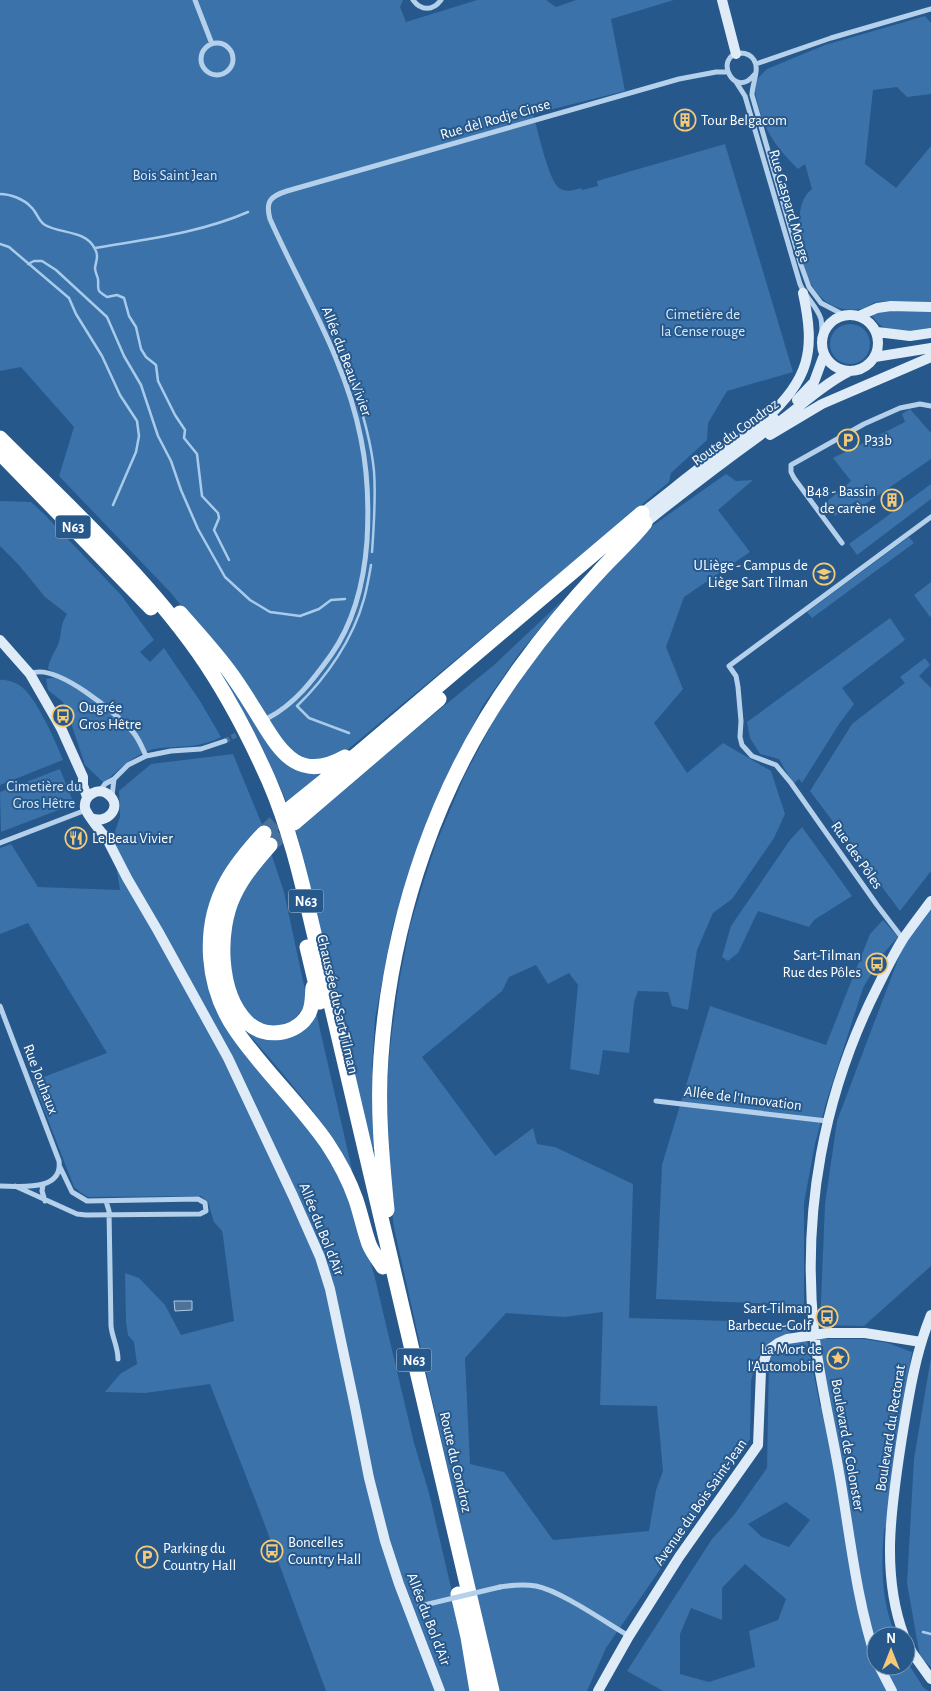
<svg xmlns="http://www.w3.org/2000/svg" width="931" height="1691" viewBox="0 0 931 1691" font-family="'Alegreya Sans',sans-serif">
	<rect width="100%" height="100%" fill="#26588c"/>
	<!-- green -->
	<path fill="#3a72a9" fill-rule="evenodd" d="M0 0H403L400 7 406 22 477 0H546L556 7 576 0H674L611 19 625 91 533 114C538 130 548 179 559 188 566 193 574 190 581 188L582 190 598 186 597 181 725 144 793 372 727 391 708 423 707 440 671 473 669 482 340 756 316 762 290 753 235 670 170 592 59 476 74 427 21 367 0 371Z
		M925 16 931 23V94L907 97 897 87 873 90 865 164 896 188 931 146V302C914 302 895 300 877 302 871 303 866 309 860 309 833 313 816 298 807 275 802 263 799 251 799 238 800 220 797 201 812 189L805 164 798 169C770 142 761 124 754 86L759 77 767 69 825 45Z
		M880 311H931V329C917 331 900 333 887 329 881 327 876 321 872 316Z
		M830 344a20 20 0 1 1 40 0a20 20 0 1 1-40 0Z
		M910 409 931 433V459L861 507 856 501 835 516 824 504 851 481 833 458 905 422 902 414Z
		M726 474 736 481 753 480 718 510 750 552 684 597 666 647 683 689 654 723 687 773 723 743 771 771 785 814 774 838 732 899 713 913 697 950 688 1010 672 1006 668 992 638 991 634 1002 629 1053 603 1050 599 1075 570 1069 578 985 569 973 548 984 536 965 509 977 502 991 422 1057 495 1156 533 1128 537 1144 555 1147 633 1184 629 1318 796 1323 794 1331 771 1341 757 1359 751 1381 750 1439 606 1648 587 1691H498L478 1604 394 1228 388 1177 386 1086 392 1031 399 982 410 926 424 880 437 841 464 777 497 714 565 616 645 531ZM603 1312 600 1405 657 1406 663 1471 656 1490 649 1531 553 1540 504 1472 470 1464 465 1358 506 1313 564 1317Z
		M931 484V499L857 555 849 544Z
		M0 501 31 502 44 514 121 595 154 640 140 652 150 662 164 648 200 701 221 737C201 748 181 746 160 748 139 750 119 769 104 783L85 765 71 723 63 702 48 690 46 679 61 676 48 669C49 659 56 651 59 642 62 631 60 625 67 614L45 597 18 564 0 546Z
		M909 537 914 543 812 618 807 612Z
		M931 582V616L930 617 914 595Z
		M563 600 519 654 482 707 456 761 413 863 392 929 375 1019 372 1069 375 1149H371L304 860 295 828 494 665Z
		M890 618 905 640 842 688 854 704 839 724 802 783 799 779 793 784 779 759 760 754 750 738 747 722Z
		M209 656 235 685 269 743 326 770 288 806 279 784Z
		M925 658 930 665 919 676 931 688V871L900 911 810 791 852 724 905 683 900 677Z
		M0 680C5 679 14 682 19 685 35 694 56 742 63 760L0 785Z
		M233 754 263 827 237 858 214 997 324 1148 353 1200 374 1274 414 1443 429 1493 456 1609 472 1691H326L260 1512 210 1384 145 1393 105 1392 120 1374 137 1364 134 1342 128 1335 126 1322 125 1273 139 1278 165 1305 181 1335 234 1321 223 1236 222 1231 214 1222 208 1202 201 1196 88 1197 80 1192 74 1187 33 1081 107 1053 28 923 0 934V848L11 844 38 887 120 890 112 840 120 817 119 791 151 764Z
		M60 769 74 804 1 832 0 792Z
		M802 827 852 896 814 920 809 927 758 911 738 953 728 961 722 957 731 926 790 840Z
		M270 850 284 892 305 990 304 1007 293 1021 277 1028 260 1024 247 1015 239 1002 228 959 233 908Z
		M931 907V1266L864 1326 820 1325 825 1204 837 1121 905 941Z
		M883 920 898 937 883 954 863 988 826 1103 815 1144 804 1203V1305L656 1299 662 1165 710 1006 826 1045 870 934Z
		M316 1012 353 1174C325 1119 281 1072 241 1025L255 1035Z
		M818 1339H864L888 1343 912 1352 892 1471 889 1526 884 1529C881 1566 881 1602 896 1636H876V1666H906V1660L923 1687 928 1691H663L627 1671 712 1539 734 1515 767 1468 769 1359 788 1342 807 1340 820 1406 827 1409ZM786 1502 810 1520 789 1547 762 1537 748 1524ZM745 1564 786 1599 778 1620 749 1631 755 1667 709 1682 680 1674V1634L691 1608 722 1620V1588Z
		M931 1357V1667L920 1657 907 1583 914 1459Z"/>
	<!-- water -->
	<path fill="#507297" stroke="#a9cbeb" d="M174 1301H192V1310L175 1311Z"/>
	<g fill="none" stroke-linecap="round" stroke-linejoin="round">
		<!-- stream -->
		<path stroke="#a9cbeb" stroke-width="2.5" d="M0 194C10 194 24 199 31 207 37 212 38 221 45 225 61 234 86 230 95 249 99 256 96 261 95 268 95 272 97 275 98 279 99 291 95 289 107 297L117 295 124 298 129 316 136 327 141 349 146 357 156 365 158 381 175 415 185 430 184 438 197 454 202 496 218 513 219 518 214 530 229 560
			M0 244 9 247 69 298 76 314 102 356 120 395 137 421 139 436 136 452 113 505
			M95 248C147 239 200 233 248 212
			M28 264 34 261H42L56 270 107 317 124 356 141 385 158 436 171 461 181 490 198 529 225 577 250 600 270 612 300 616 319 609 331 600 345 599
			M352 381C362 410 371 440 374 471 376 498 374 525 372 552
			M349 733 309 718 297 706C327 677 353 639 364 599 367 588 369 577 371 565
			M923 1632 931 1634"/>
		<!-- street-tunnel -->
		<path stroke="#47719d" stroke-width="5" stroke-dasharray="5 2.5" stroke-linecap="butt" d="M225 741 260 722"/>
		<!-- highway-tunnel -->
		<path stroke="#47719d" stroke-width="15" stroke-dasharray="15 8" stroke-linecap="butt" d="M264 833 288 810
			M270 845 294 823"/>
		<!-- street -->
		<path stroke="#b4d0ea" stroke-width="5" d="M195 0 212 44
			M413 0C421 11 433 11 441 0
			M201 59a16 16 0 1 1 32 0a16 16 0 1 1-32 0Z
			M756 64 831 38 931 9
			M754 75C734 100 713 56 740 53 745 53 751 55 754 60 760 69 752 84 752 95L801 265 809 287 821 303 844 315
			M736 82 745 96 800 284C805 297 817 306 821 319 822 324 822 330 822 336
			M842 543 794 478 791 472V465L864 424 900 408 920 404 931 406
			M30 674C55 661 117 714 133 732 139 739 142 747 146 756
			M268 718C295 704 313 680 331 655 355 621 364 582 367 541 369 506 368 473 361 439 346 360 302 291 270 219 265 201 271 196 287 191L679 79 716 72H727
			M100 791 105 784 114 779 128 765 146 756 171 751 201 749 225 741
			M112 796 114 779
			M0 843 86 810
			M903 939 877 905 791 783 776 765 752 756 742 745 740 737 741 721 738 687 736 676 729 666 931 517
			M0 1006 59 1161C63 1192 20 1186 0 1186
			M656 1101 827 1121
			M43 1185 42 1191 45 1201
			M15 1186 77 1214 86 1215 200 1214 206 1211 205 1203 198 1199 87 1201 72 1192 60 1167
			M106 1201 109 1211 111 1326C112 1337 118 1347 118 1359
			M500 1587C512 1585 524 1584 536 1586 561 1591 605 1622 629 1636"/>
		<!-- secondary -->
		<path stroke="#dfecf8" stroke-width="10" d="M722 0 736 54
			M822 343a28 28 0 1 1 56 0a28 28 0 1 1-56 0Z
			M859 316 877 308 891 306 931 307
			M877 332 910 336 931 333
			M875 357 931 348
			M797 400 814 382 824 355
			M765 420C809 378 816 353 803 293
			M770 435 822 404 931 357
			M642 513C684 481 727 443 774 418
			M645 523C690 487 736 452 783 419 804 403 824 384 848 372
			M0 640 30 674 61 728 83 777V785L87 797
			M91 818C107 825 123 807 109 795 99 786 83 795 85 808 86 813 102 834 106 837L127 878 158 931 228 1058 293 1196 320 1257 330 1289 355 1407 369 1478 385 1541 399 1584 440 1691
			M904 1636C880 1572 892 1503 902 1437 909 1395 915 1354 931 1315
			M906 1641 913 1654 931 1679
			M876 1659C856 1599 850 1534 839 1472 831 1425 819 1379 814 1331 802 1213 823 1095 877 988 885 972 893 955 903 939 912 926 922 913 931 901
			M879 1666 892 1691
			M598 1691 629 1636 679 1557 758 1445 761 1371 766 1355 771 1348 778 1343 787 1339 827 1333H865L921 1342"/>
		<!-- highway -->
		<path stroke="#fff" stroke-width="15" d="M0 438C67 505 143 574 198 652 226 692 249 736 269 781 295 841 307 907 323 970L492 1691
			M0 453 151 608
			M180 613C199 635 220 657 236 681 245 694 253 707 261 720 282 755 301 782 345 757
			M288 810 360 752 642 513
			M294 823 439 699
			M264 833C250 848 237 863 227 881 201 928 206 988 237 1032 264 1071 300 1104 327 1143 339 1161 349 1180 356 1200 361 1215 364 1230 369 1244 372 1252 378 1259 383 1267
			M270 845C256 861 243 876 234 895 217 930 218 993 247 1022 264 1039 297 1036 309 1013 313 1005 312 996 313 987
			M307 947 320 1002
			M387 1210C382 1159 377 1107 381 1057 391 917 438 778 522 665 545 633 571 602 598 573 613 556 631 541 645 523
			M458 1594 468 1637 477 1691"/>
		<!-- street-bridge -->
		<path stroke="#b4d0ea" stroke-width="5" d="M420 1606 500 1587"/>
	</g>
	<!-- icons -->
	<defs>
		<g id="building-ring" transform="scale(1.125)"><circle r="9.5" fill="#26588c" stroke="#f4ca79" stroke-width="1.5"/><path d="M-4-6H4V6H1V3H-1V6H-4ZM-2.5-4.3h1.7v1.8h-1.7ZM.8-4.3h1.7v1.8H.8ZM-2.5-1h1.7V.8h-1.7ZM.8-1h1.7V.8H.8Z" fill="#f4ca79"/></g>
		<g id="parking-ring" transform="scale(1.125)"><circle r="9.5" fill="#26588c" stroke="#f4ca79" stroke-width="1.5"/><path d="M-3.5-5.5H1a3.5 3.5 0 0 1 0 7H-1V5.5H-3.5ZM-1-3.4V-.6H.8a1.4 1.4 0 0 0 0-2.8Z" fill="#f4ca79"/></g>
		<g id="university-ring" transform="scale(1.125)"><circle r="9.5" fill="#26588c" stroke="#f4ca79" stroke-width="1.5"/><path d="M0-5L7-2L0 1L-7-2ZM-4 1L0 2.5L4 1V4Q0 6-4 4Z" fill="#f4ca79"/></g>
		<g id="bus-ring" transform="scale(1.125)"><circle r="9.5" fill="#26588c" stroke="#f4ca79" stroke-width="1.5"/><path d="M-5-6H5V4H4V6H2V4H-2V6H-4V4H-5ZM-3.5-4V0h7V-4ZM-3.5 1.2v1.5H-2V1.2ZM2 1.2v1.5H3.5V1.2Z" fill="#f4ca79"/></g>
		<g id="restaurant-ring" transform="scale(1.125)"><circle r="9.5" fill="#26588c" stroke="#f4ca79" stroke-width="1.5"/><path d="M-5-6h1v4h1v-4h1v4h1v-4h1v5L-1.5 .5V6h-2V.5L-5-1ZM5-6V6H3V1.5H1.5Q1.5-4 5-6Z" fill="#f4ca79"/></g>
		<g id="sight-ring" transform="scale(1.125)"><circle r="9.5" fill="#26588c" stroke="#f4ca79" stroke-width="1.5"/><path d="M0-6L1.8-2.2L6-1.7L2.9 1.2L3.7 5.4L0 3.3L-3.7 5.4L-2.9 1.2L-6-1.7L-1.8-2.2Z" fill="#f4ca79"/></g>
	</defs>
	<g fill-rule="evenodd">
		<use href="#building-ring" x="685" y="120"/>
		<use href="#parking-ring" x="848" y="440"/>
		<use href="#building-ring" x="892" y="500"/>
		<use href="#university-ring" x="824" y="574"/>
		<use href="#bus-ring" x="63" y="716"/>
		<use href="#restaurant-ring" x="76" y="838"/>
		<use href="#bus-ring" x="877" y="964"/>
		<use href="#bus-ring" x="827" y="1317"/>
		<use href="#sight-ring" x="838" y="1358"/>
		<use href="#bus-ring" x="272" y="1551"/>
		<use href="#parking-ring" x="147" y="1557"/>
	</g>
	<g text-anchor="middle" stroke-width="4" stroke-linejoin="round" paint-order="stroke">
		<!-- shield labels -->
		<g fill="#26588c" stroke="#becddc" stroke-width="1">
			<rect x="55.5" y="515.5" width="35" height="23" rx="4"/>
			<rect x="288.5" y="889.5" width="35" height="23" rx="4"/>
			<rect x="396.5" y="1348.5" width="35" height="23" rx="4"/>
		</g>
		<g font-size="14" font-weight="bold" fill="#fff">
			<text x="73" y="532">N63</text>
			<text x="306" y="906">N63</text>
			<text x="414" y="1365">N63</text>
		</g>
		<!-- street labels -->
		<g font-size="15" fill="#fff" stroke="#26588c">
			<text transform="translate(495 119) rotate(-16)" y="5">Rue dèl Rodje Cinse</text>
			<text transform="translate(790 206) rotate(74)" y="5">Rue Gaspard Monge</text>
			<text transform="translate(347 361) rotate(69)" y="5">Allée du Beau Vivier</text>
			<text transform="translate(735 432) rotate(-36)" y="5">Route du Condroz</text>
			<text transform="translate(857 855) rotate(55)" y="5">Rue des Pôles</text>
			<text transform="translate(338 1004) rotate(77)" y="5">Chaussée du Sart Tilman</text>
			<text transform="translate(41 1079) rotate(69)" y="5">Rue Jouhaux</text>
			<text transform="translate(743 1098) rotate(7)" y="5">Allée de l'Innovation</text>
			<text transform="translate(322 1229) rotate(68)" y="5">Allée du Bol d'Air</text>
			<text transform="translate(890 1428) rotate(-81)" y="5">Boulevard du Rectorat</text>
			<text transform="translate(848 1445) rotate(80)" y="5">Boulevard de Colonster</text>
			<text transform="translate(456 1462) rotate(77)" y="5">Route du Condroz</text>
			<text transform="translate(700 1502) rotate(-55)" y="5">Avenue du Bois Saint-Jean</text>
			<text transform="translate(429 1619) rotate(69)" y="5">Allée du Bol d'Air</text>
		</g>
		<!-- poi labels -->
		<g font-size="15" fill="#fff" stroke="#26588c" text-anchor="start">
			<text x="701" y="125">Tour Belgacom</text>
			<text x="864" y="445">P33b</text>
			<text x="876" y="496" text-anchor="end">B48 - Bassin<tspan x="876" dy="17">de carène</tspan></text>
			<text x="808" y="570" text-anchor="end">ULiège - Campus de<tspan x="808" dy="17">Liège Sart Tilman</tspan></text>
			<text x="79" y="712">Ougrée<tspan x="79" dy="17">Gros Hêtre</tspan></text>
			<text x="92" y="843">Le Beau Vivier</text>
			<text x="861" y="960" text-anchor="end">Sart-Tilman<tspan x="861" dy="17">Rue des Pôles</tspan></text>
			<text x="811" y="1313" text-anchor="end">Sart-Tilman<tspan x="811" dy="17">Barbecue-Golf</tspan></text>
			<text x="822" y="1354" text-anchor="end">La Mort de<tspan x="822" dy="17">l'Automobile</tspan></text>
			<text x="288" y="1547">Boncelles<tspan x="288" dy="17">Country Hall</tspan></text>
			<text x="163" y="1553">Parking du<tspan x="163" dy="17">Country Hall</tspan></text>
		</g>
		<!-- park labels -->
		<g font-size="15" fill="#d9e9f8" stroke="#26588c">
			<text x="175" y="180">Bois Saint Jean</text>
			<text x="703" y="319">Cimetière de<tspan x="703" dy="17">la Cense rouge</tspan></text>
			<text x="44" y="791">Cimetière du<tspan x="44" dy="17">Gros Hêtre</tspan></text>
		</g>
	</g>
	<!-- north arrow -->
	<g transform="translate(891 1651)"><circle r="24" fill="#26588c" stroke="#7d9bba"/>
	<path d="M0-4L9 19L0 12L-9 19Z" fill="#f4ca79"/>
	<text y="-8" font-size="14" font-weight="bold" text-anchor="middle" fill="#ffffff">N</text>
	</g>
</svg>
